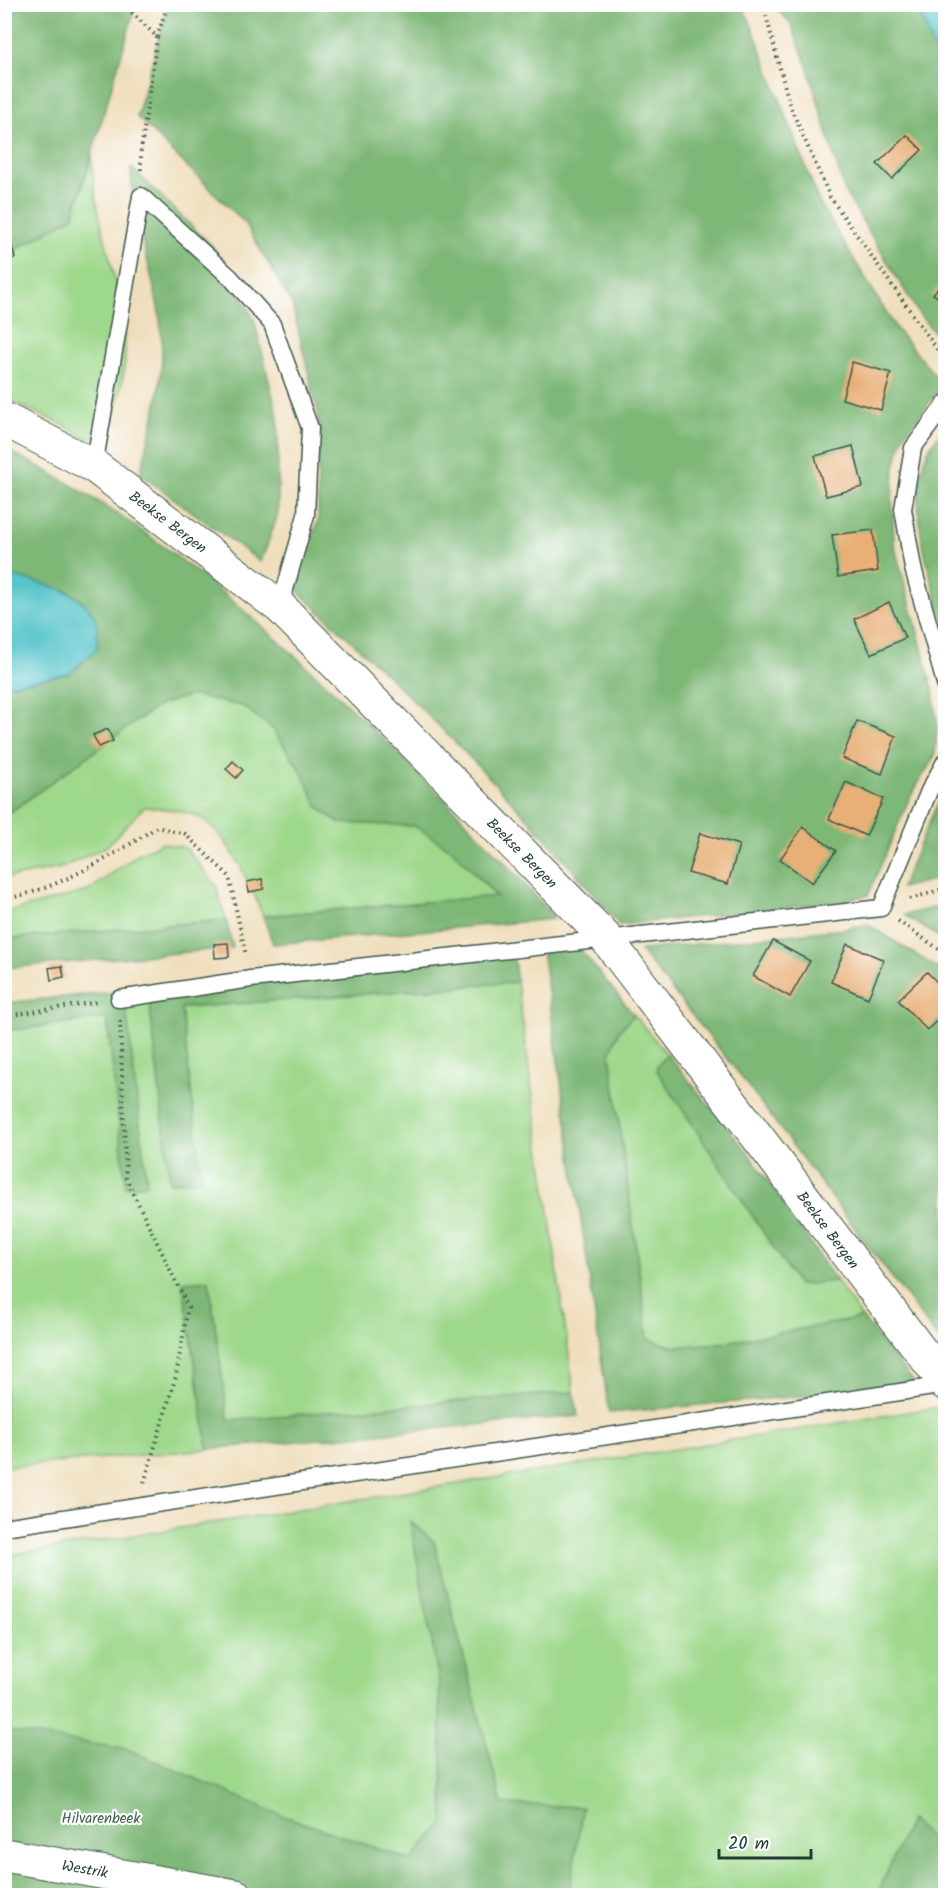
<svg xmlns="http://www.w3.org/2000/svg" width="950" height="1900" viewBox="0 0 950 1900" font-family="Kalam,sans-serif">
	<rect width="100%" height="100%" fill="#fff"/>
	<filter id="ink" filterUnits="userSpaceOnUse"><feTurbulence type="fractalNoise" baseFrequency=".0167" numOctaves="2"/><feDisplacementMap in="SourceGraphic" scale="12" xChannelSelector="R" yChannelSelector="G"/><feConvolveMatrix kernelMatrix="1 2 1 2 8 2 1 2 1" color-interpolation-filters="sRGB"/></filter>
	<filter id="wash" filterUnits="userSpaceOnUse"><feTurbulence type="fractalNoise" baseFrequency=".008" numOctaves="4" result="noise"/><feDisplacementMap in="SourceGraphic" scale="24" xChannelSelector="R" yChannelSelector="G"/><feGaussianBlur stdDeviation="1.35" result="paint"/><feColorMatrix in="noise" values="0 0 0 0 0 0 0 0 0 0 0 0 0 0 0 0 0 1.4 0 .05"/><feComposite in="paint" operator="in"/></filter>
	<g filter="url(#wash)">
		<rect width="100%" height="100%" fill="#efdebc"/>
		<!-- green -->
		<path fill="#9ed88b" stroke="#5e8a60" stroke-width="1.5" d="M92 155C92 224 127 290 125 356 125 382 114 412 108 437L85 438 66 426 5 399 4 256 73 217Z
			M191 695 243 706 273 729 300 769 319 808 339 823 415 826 454 851 496 896 263 916C252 888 231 840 206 822 189 809 164 809 144 807L106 847 61 868 5 878V813L13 810 159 705Z
			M162 843 186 848 216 886 226 920 5 939 4 913 88 891 140 853Z
			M517 982 574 1392 228 1421 209 1281 183 1283 208 1449 5 1467 4 1031 107 1018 126 1186 147 1184 124 991 148 989 170 1182 201 1180 181 1008Z
			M634 1015 667 1054 657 1066 658 1071 798 1285 836 1281 862 1318 721 1343 673 1347 648 1339 610 1054 619 1031Z
			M939 1407 945 1414V1895H301L5 1838V1556Z"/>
		<!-- forest -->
		<path fill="#7eb877" stroke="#4e7a56" stroke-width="1.5" d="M5 5H136L73 217 5 256Z
			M168 5H741L749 19 820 204 897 330 943 385 904 435 895 466 892 499 894 544 933 689 937 724 935 755 909 799 868 895 839 902 619 925C521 803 409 693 294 588L318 521V413L292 304 245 223 137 117Z
			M773 5H917L945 81V345L919 314 845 192 808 68 791 24Z
			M131 167 213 247 254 319 278 418V514L261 562 140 474C152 427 166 378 161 329 156 274 131 222 131 167Z
			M945 427V629C931 574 903 505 929 449 933 442 940 434 945 427Z
			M4 449C144 516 262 622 373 729 436 790 498 852 555 919L273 944 263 916 496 896 454 851 415 826 340 823 319 808 300 769 273 729 243 706 191 695 159 705 13 810 5 813V684L9 685 68 674 97 649 96 622 68 591 5 575Z
			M945 791V877L901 888 934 811Z
			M945 905V941L904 915Z
			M226 920 233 948 5 968V939Z
			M867 924 945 973V1348L736 1070 640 950 844 929Z
			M578 947 634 1015 619 1031 610 1054 648 1339 673 1347 721 1343 862 1318 917 1386 609 1413 542 950Z
			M513 953 517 982 181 1008 202 1180 170 1182 148 989Z
			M124 991 147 1184 126 1187 107 1018 5 1031 4 1003Z
			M667 1054 750 1155 836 1281 798 1285 657 1071V1066Z
			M209 1280 228 1420 574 1392 578 1416 208 1449 183 1282Z
			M410 1521 434 1542 502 1804 583 1807 569 1895 5 1896V1731L127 1749 281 1815 411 1860 444 1821 439 1682Z
			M910 1820 934 1841 943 1895H877Z"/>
		<!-- water -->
		<path fill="#57c5cb" stroke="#3b8180" stroke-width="1.5" d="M917 5H945V81Z
			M5 575C36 583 83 586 96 621 98 629 97 640 97 649L69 674 9 685 5 684Z"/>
		<g id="blocks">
			<!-- building -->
			<path fill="#e8af76" d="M907 135 922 150 892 179 877 164Z
				M12 247 15 258 4 260V248Z
				M946 278V303L933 294Z
				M852 362 891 373 881 410 842 399Z
				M853 446 863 487 826 496 815 456Z
				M873 530 878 571 838 577 832 535Z
				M889 602 905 638 871 654 854 619Z
				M857 721 896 736 882 774 842 758Z
				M108 729 113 741 99 747 93 735Z
				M233 761 243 770 236 778 226 769Z
				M846 782 883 799 866 836 829 819Z
				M803 827 836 851 812 883 780 859Z
				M700 833 739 845 728 884 688 873Z
				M262 879 264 889 249 892 247 882Z
				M773 941 810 961 790 997 753 976Z
				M228 943 229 957 215 958 214 944Z
				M847 944 884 960 868 998 831 982Z
				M62 966 64 977 51 980 49 968Z
				M927 972 946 991V1012L927 1030 898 1000Z"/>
		</g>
	</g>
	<g filter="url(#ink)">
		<use href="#blocks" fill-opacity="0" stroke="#3e5548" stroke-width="1.5"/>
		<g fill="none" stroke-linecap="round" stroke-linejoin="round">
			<!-- service casing -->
			<g stroke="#3e5548" stroke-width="19">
				<path id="service" d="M946 403 913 448 903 509 913 568 946 687
					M94 466 141 196 231 278 272 324 310 428 306 515 280 607
					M119 999 251 979 881 908 929 791 946 760
					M4 1527 946 1385"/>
			</g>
			<!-- minor casing -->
			<g stroke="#3e5548" stroke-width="35">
				<path id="minor" d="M4 419 94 466 280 607 605 937 946 1384
					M4 1855 236 1896"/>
			</g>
			<!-- path -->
			<path stroke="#3e5548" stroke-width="4" stroke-dasharray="1.5 4.5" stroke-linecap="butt" d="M123 4 157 37 141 151V174
				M763 4 790 106 830 197 946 362
				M157 37 168 4
				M4 899C55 891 114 855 157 827L185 834 229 876 246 956
				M910 899 946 888
				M898 921 946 954
				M5 1016 97 1002
				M120 1021 126 1178 188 1307 176 1376 144 1483"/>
			<!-- service -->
			<use href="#service" stroke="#fff" stroke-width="16"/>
			<!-- minor -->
			<use href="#minor" stroke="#fff" stroke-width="33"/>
		</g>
	</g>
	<g text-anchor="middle" stroke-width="4.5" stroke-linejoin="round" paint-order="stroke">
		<!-- street labels -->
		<g font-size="15" fill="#1f3d34" stroke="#fff">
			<text transform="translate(168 522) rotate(37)" y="5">Beekse Bergen</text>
			<text transform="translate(522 853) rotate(45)" y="5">Beekse Bergen</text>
			<text transform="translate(828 1230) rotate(53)" y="5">Beekse Bergen</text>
			<text transform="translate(85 1869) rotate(10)" y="5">Westrik</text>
		</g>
		<!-- park labels -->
		<g font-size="15" fill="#3f644a" stroke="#fff">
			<text x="101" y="1823">Hilvarenbeek</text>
		</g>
	</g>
	<!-- margin -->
	<rect width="950" height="1900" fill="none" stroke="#fff" stroke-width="24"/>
	<!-- scale -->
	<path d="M719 1849v9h92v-9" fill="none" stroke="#1f3d34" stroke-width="3"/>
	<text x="728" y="1849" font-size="18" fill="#1f3d34" stroke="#ffffff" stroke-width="4.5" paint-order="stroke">20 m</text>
</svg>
